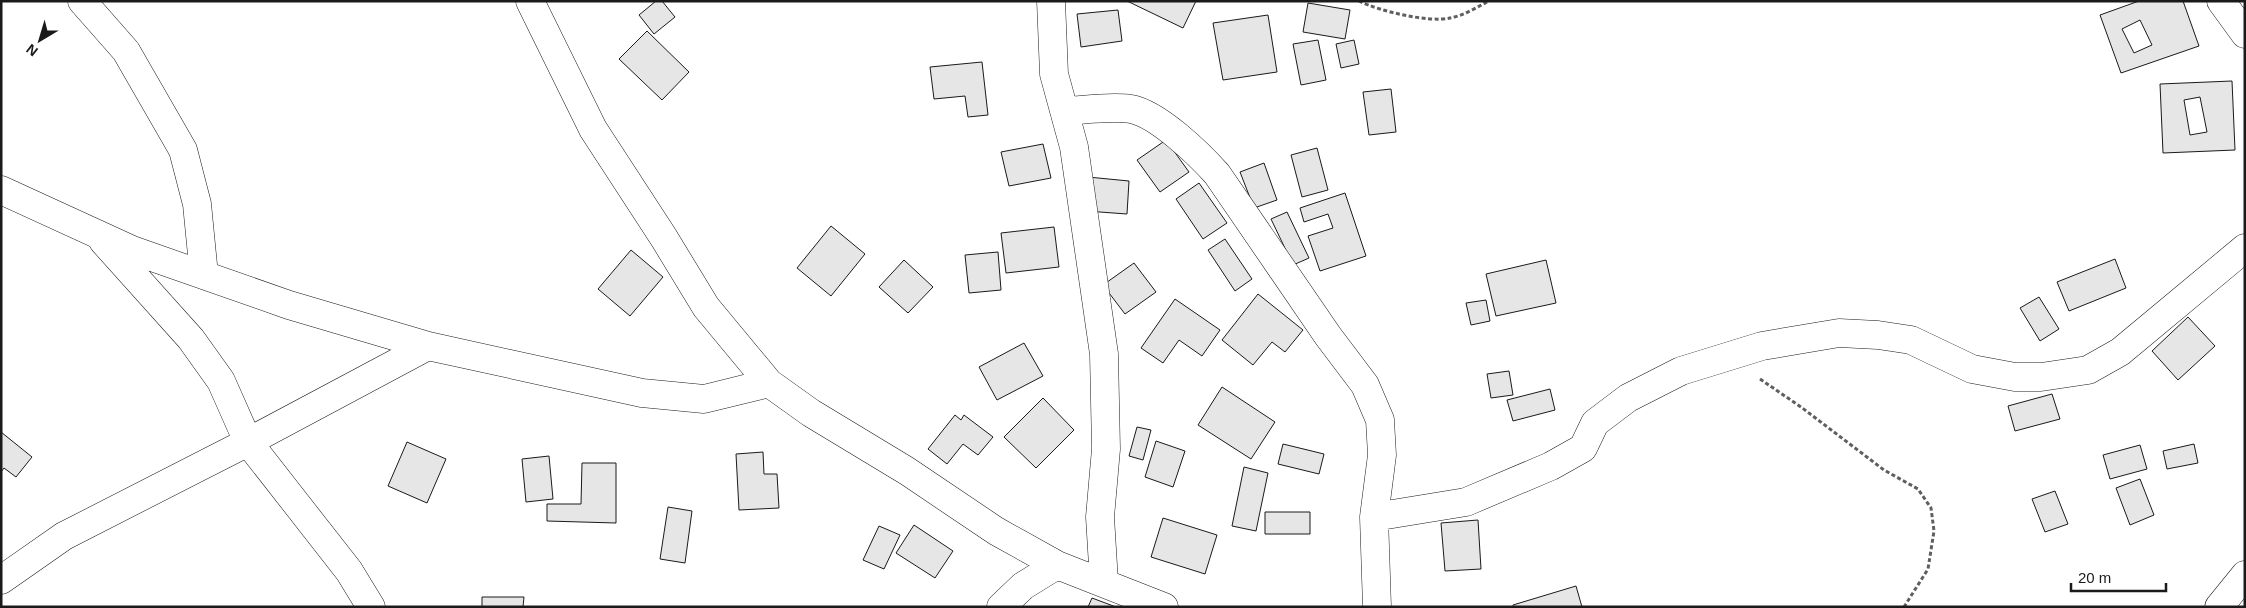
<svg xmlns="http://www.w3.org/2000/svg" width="2246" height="608" viewBox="0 0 2246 608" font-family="Arial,sans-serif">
	<rect width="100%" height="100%" fill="#fff"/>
	<!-- building -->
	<path fill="#e6e6e6" stroke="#1a1a1a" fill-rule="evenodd" d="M656 1H662L675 17 654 34 639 15Z
		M1127 1H1196L1183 28Z
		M2139 1H2183L2199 46 2121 73 2100 15ZM2140 20 2152 45 2134 53 2122 29Z
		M1308 3 1350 10 1345 39 1303 32Z
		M1118 10 1122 41 1081 47 1077 14Z
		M1268 15 1277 72 1223 80 1213 23Z
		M647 31 689 72 662 100 619 59Z
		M1318 40 1326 80 1301 85 1293 44Z
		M1354 40 1359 64 1341 68 1336 44Z
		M982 62 988 115 968 117 965 96 934 99 930 67Z
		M2232 81 2235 150 2163 153 2160 84ZM2200 97 2207 132 2190 135 2184 100Z
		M1391 89 1396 132 1369 135 1363 92Z
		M1166 140 1189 172 1160 192 1137 160Z
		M1043 144 1051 178 1009 186 1001 152Z
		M1317 148 1328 190 1302 197 1291 155Z
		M1264 163 1277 200 1254 208 1240 172Z
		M1088 177 1129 181 1127 214 1086 211Z
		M1199 183 1227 223 1203 239 1176 199Z
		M1345 193 1366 256 1320 271 1308 236 1333 228 1328 214 1304 222 1300 208Z
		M1287 212 1309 258 1293 265 1271 219Z
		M831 226 865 254 831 296 797 268Z
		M1054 227 1059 267 1006 273 1001 233Z
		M1225 239 1252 279 1235 291 1208 250Z
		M631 250 663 277 630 316 598 289Z
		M998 252 1001 290 969 293 965 255Z
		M2115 259 2126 288 2069 311 2057 282Z
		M904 260 933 287 908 313 879 287Z
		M1546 260 1556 303 1496 316 1486 274Z
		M1134 263 1156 292 1125 314 1103 285Z
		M1258 294 1303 330 1285 352 1272 342 1253 365 1222 340Z
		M2039 297 2059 329 2040 341 2020 308Z
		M1175 299 1220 330 1202 356 1179 340 1163 363 1141 348Z
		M1486 300 1490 321 1471 325 1466 303Z
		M2188 317 2215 346 2178 380 2152 351Z
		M1024 343 1043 376 997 400 979 367Z
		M1509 371 1513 395 1491 398 1487 374Z
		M1222 387 1275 422 1251 459 1198 425Z
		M1550 389 1555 410 1513 421 1507 400Z
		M2052 394 2060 419 2015 431 2008 406Z
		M1043 398 1074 430 1036 468 1004 437Z
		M955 415 961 420 964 415 993 437 978 455 963 444 947 464 928 449Z
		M1137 427 1151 430 1143 460 1129 456Z
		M1 432 32 457 16 477 4 468 1 472Z
		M1156 441 1185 451 1173 487 1145 477Z
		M407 442 446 459 427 503 388 486Z
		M1283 444 1324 454 1319 474 1278 464Z
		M2194 444 2198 463 2167 469 2163 451Z
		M2140 445 2147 469 2110 479 2103 455Z
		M763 452 764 474H777L779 508 739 510 736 454Z
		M549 456 553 499 526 502 522 459Z
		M582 463H616V523L547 521V504H581Z
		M1244 467 1268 473 1256 531 1232 526Z
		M2140 479 2154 515 2130 525 2116 488Z
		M2055 491 2068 524 2045 532 2032 499Z
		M668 507 692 511 685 563 660 559Z
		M1265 512H1310V534H1265Z
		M1163 518 1217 535 1205 574 1151 557Z
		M1478 520 1481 569 1445 571 1441 523Z
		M914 525 953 551 935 578 896 553Z
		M879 526 900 535 884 569 863 560Z
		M1576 586 1582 607H1513V605Z
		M482 597H524L523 607H482Z
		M1092 598 1116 607H1088Z"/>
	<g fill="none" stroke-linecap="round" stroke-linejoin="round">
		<!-- street casing -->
		<g stroke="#1a1a1a" stroke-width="29">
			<path id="street" d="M82 1 126 51 183 150 197 204 204 275
				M530 1 593 129 664 238 706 307 769 383 811 413 907 471 996 531 1057 565 1164 607
				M1051 1 1054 74 1074 147 1104 354 1106 449 1100 517 1104 582
				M2221 1 2245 34
				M1065 111C1086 110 1110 106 1131 109 1158 114 1199 154 1217 174L1328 336 1365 385 1380 420 1382 455 1374 517 1377 607
				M1 190 132 250 289 305 428 346 642 393 704 399 769 383
				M103 241 191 339 221 381 248 442 349 571 371 607
				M1374 517 1466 502 1551 466 1583 448 1595 423 1628 398 1681 371 1762 346 1839 333 1878 335 1911 340 1972 369 2015 377H2041L2088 370 2120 352 2245 248
				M1 580 64 536 248 442 428 346
				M1001 607 1023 586 1057 565
				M2219 607 2245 575"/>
		</g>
		<!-- path -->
		<path stroke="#5f5f5f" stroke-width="3" stroke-dasharray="4 2.5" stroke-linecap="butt" d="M1359 1C1379 11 1429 23 1450 18 1463 16 1477 7 1489 1
			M1760 379 1801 407 1884 470 1918 489 1931 508 1934 531 1928 569 1904 607"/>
		<!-- street -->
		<use href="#street" stroke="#fff" stroke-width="28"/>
	</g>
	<!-- border -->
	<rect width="2246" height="608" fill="none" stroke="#1a1a1a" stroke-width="5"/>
	<!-- north arrow -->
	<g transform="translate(40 40) rotate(218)" stroke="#ffffff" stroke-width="4" paint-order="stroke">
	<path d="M0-4L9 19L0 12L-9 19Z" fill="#1a1a1a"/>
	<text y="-8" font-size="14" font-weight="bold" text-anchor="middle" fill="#1a1a1a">N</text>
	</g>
	<!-- scale -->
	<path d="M2071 583v8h95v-8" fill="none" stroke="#1a1a1a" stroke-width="2.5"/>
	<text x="2078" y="583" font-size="15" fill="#1a1a1a" stroke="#ffffff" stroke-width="4" paint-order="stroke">20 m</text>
</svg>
